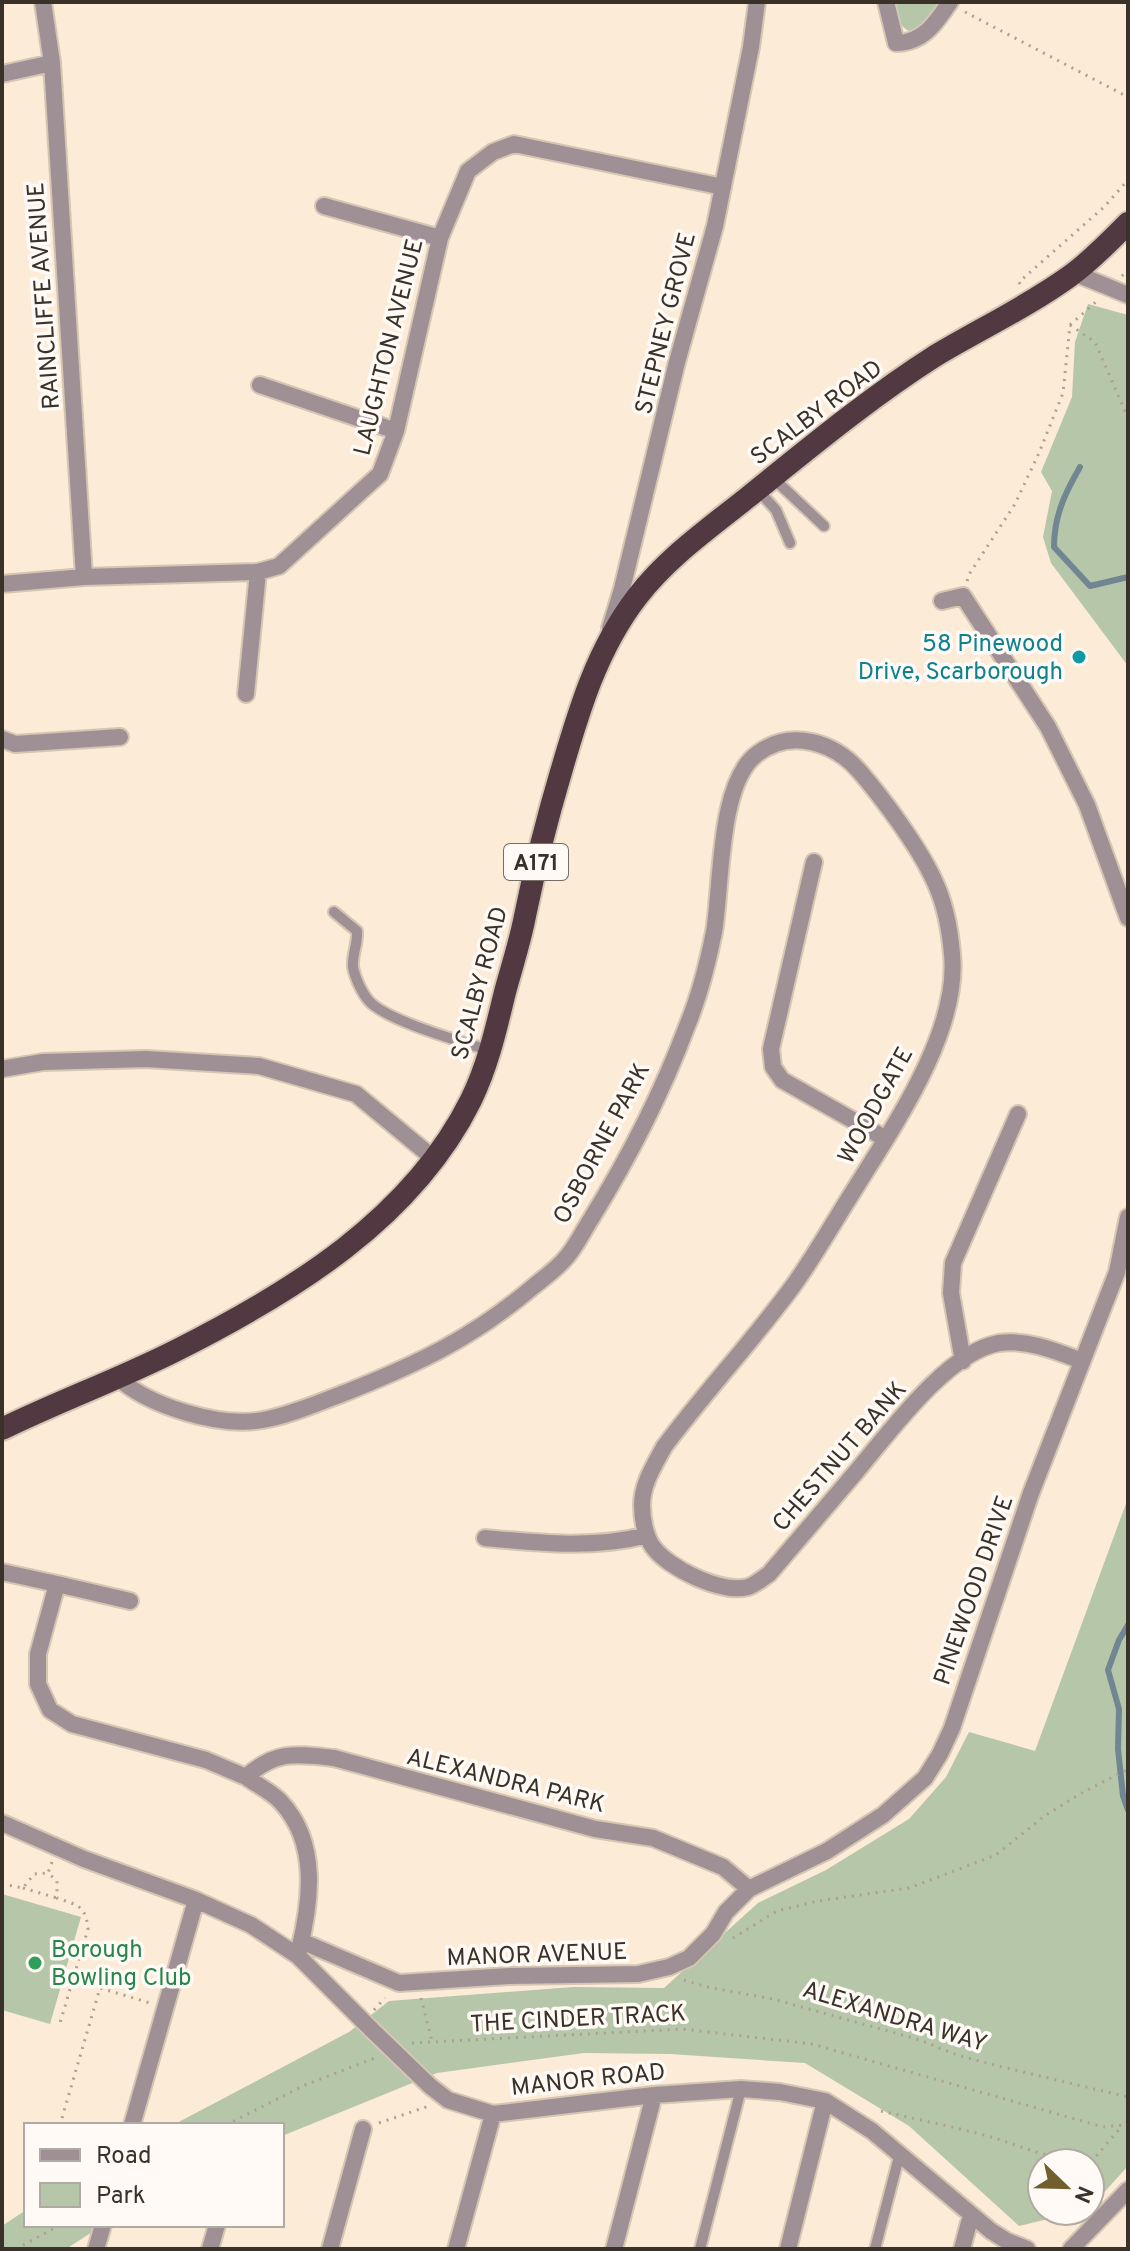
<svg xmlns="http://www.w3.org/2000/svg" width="1130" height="2251" viewBox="0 0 1130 2251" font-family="Overpass,sans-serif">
	<rect width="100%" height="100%" fill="#fcebd7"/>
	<!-- green -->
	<path fill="#b6c6a9" d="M892 2H941C922 34 904 47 892 2Z
		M1088 304 1128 315V666L1051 563 1043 537 1052 491 1041 472 1072 397 1075 342Z
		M1128 1498V2166L1090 2208V2163H1042V2211H1081L1019 2226 909 2126 805 2063 670 2054 584 2053 437 2073 282 2136V2125H173L349 2032 389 2001 573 1987 664 1988 758 1903 826 1870 909 1819 946 1777 969 1732 1035 1751Z
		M2 1894 81 1917 50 2024 2 2010Z
		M26 2210V2225H103L66 2249H2V2226Z"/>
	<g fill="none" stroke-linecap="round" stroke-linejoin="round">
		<!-- stream -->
		<path stroke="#718692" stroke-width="6" d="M1080 467C1065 493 1054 516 1054 547L1090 586 1128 577
			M1128 1625 1119 1640 1108 1670 1119 1709 1118 1749 1123 1796 1128 1810"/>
		<!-- service casing -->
		<g stroke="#d5c6b4" stroke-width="14">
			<path id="service" d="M772 477 824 526
				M757 489 776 510 790 543
				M334 912 357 931C358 944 352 954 353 967 355 978 362 993 369 1001 387 1021 463 1042 491 1051
				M700 2249 741 2089
				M875 2249 900 2153"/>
		</g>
		<!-- minor casing -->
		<g stroke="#d5c6b4" stroke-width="20">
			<path id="minor" d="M43 2 52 63
				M886 2 896 43C923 43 936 23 950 2
				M2 74 52 63 84 577
				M324 206 440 238
				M1074 273 1128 295
				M260 385 396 431
				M2 584 84 577 258 572 279 566 380 474 396 431 440 238 450 214 468 171 493 152 514 144 723 187
				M942 601 963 596 1048 727 1087 805 1128 918
				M610 628 622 589 677 362 715 226 751 47 757 2
				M246 694 258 572
				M2 739 15 744 120 737
				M814 862 771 1049 773 1067 782 1080 886 1139
				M2 1069 43 1062 146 1059 259 1066 356 1094 433 1158
				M963 1361 951 1293 953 1263 1018 1114
				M117 1377C148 1406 220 1428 263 1420 291 1415 320 1402 347 1392 420 1363 474 1337 534 1286 544 1278 555 1270 564 1260 575 1249 582 1233 591 1219 628 1159 662 1093 687 1026 699 997 708 962 714 932 722 885 718 783 757 754 791 728 835 742 861 773 884 800 918 846 933 878 944 900 950 930 952 954 960 1033 891 1130 851 1195 832 1225 814 1257 793 1286 752 1342 705 1392 664 1447 654 1466 642 1484 642 1505 642 1518 645 1536 653 1547 668 1568 721 1594 748 1587 755 1585 763 1578 769 1574 798 1540 827 1506 856 1472 889 1433 947 1352 999 1343 1027 1339 1056 1351 1082 1361
				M485 1538C538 1543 595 1549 647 1535
				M2 1572 57 1584 38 1654V1684L50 1710 72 1724 206 1760 246 1777C276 1750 296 1754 334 1758L595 1829 653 1838 723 1867 749 1889
				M57 1584 130 1601
				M246 1777C257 1785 272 1792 281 1802 319 1843 311 1902 299 1950
				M2 1823 84 1859 196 1900 251 1925 298 1956 372 2030
				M301 1941 399 1983 509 1976 638 1974 669 1967 689 1958 713 1934 726 1912 749 1889 827 1851 883 1815 925 1778 940 1754 952 1728 1031 1493 1117 1272 1128 1217
				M430 2086 448 2100 493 2114 654 2095 741 2089 780 2092 825 2101 872 2131 991 2231 1007 2241 1027 2249
				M132 2125 196 1900
				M96 2249 103 2225
				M210 2249 217 2225
				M330 2249 363 2129
				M456 2249 493 2114
				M614 2249 654 2095
				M788 2249 825 2101
				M962 2249 971 2215
				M1071 2249 1128 2190"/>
		</g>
		<!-- trunk casing -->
		<g stroke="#d5c6b4" stroke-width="26">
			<path id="trunk" d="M2 1429C59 1401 120 1379 177 1350 292 1292 412 1219 471 1100 488 1065 496 1029 505 992 512 966 520 942 525 916 535 867 547 819 561 772 579 710 597 649 637 597 667 558 708 529 747 498 808 449 869 398 935 356 980 329 1027 307 1070 276 1091 261 1110 241 1128 223"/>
		</g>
		<!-- path -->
		<path stroke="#ada090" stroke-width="3" stroke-dasharray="2 6" stroke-linecap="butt" d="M965 12 1128 97
			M1122 276 1128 270
			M1020 284 1019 282 1104 207 1128 180
			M1070 325 1095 342 1128 418
			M1070 325 1097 301
			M967 581 970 573 1015 504 1039 453 1063 393 1070 325
			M52 1862 48 1873 57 1881V1898C77 1905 86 1905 88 1929L60 2023
			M2 1884 23 1888 34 1874 48 1873
			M23 1888 57 1898
			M733 1938 777 1911 818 1901 909 1888 996 1855 1043 1817 1078 1795 1128 1769
			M684 1980 707 1987 773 1999 920 2040 957 2055 998 2066 1128 2097
			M421 1998 432 2041
			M374 2010 385 1998
			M412 2043 682 2029 812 2044 1103 2127 1123 2125 1128 2121
			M881 2111C915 2119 950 2126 984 2135 1023 2146 1049 2161 1092 2161L1122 2126
			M62 2118 100 1988 150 2003
			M379 2123 429 2106
			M226 2125 305 2085 375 2058
			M16 2249 60 2225"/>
		<!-- service -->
		<use href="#service" stroke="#9f9095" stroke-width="10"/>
		<!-- minor -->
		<use href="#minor" stroke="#9f9095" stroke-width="16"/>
		<!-- trunk -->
		<use href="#trunk" stroke="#523841" stroke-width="22"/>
		<!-- minor-bridge casing -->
		<g stroke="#d5c6b4" stroke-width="20" stroke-linecap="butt">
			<path id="minor-bridge" d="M372 2030 430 2086"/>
		</g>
		<!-- minor-bridge -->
		<use href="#minor-bridge" stroke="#9f9095" stroke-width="16"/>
	</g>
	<!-- markers -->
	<circle fill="#0f9aa8" stroke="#fffaf5" stroke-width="3" cx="1079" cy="657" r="8"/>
	<circle fill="#2e9e5b" stroke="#fffaf5" stroke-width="3" cx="35" cy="1963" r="8"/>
	<g text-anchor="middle" stroke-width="7" stroke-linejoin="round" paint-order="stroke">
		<!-- shield labels -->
		<rect fill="#fffaf5" stroke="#756e66" stroke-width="2" x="504" y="844" width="64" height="36" rx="6"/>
		<g font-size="22" font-weight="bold" fill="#3a3228">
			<text x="536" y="870">A171</text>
		</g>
		<!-- street labels -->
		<g font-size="24" fill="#3a3228" stroke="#fffaf5">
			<text transform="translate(43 296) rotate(-94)" y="8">RAINCLIFFE AVENUE</text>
			<text transform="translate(665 323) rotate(-76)" y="8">STEPNEY GROVE</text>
			<text transform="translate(388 347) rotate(-76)" y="8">LAUGHTON AVENUE</text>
			<text transform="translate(816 412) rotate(-37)" y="8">SCALBY ROAD</text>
			<text transform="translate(479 983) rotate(-75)" y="8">SCALBY ROAD</text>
			<text transform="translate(875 1105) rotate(-61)" y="8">WOODGATE</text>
			<text transform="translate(601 1143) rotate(-62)" y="8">OSBORNE PARK</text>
			<text transform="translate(839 1456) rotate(-49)" y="8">CHESTNUT BANK</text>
			<text transform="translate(973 1590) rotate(-71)" y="8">PINEWOOD DRIVE</text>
			<text transform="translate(506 1780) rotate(14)" y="8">ALEXANDRA PARK</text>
			<text transform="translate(537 1954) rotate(-2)" y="8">MANOR AVENUE</text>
			<text transform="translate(895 2016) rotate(17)" y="8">ALEXANDRA WAY</text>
			<text transform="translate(578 2018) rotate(-3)" y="8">THE CINDER TRACK</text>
			<text transform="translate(588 2079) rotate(-6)" y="8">MANOR ROAD</text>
		</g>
		<!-- culture labels -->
		<g font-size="24" fill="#0d838f" stroke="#fffaf5" text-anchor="end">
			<text x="1063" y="651">58 Pinewood<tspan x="1063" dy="28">Drive, Scarborough</tspan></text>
		</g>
		<!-- leisure labels -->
		<g font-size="24" fill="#27864d" stroke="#fffaf5" text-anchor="start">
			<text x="51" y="1957">Borough<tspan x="51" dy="28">Bowling Club</tspan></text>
		</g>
	</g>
	<!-- border -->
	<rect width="1130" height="2251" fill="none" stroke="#3a3228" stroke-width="8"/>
	<!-- legend -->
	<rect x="24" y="2123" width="260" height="104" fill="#fffaf5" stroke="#b0aaa3" stroke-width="2"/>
	<rect x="40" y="2149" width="40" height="12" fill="#9f9095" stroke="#b0aaa3" stroke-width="2"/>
	<text x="96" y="2163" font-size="24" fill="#3a3228">Road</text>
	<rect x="40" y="2183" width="40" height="24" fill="#b6c6a9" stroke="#b0aaa3" stroke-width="2"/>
	<text x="96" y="2203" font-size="24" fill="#3a3228">Park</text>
	<!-- north arrow -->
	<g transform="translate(1066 2187) rotate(113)"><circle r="38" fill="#fffaf5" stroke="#b0aaa3" stroke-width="2"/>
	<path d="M0-6L14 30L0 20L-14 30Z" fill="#71602e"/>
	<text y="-12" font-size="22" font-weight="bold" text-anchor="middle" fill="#3a3228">N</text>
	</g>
</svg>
